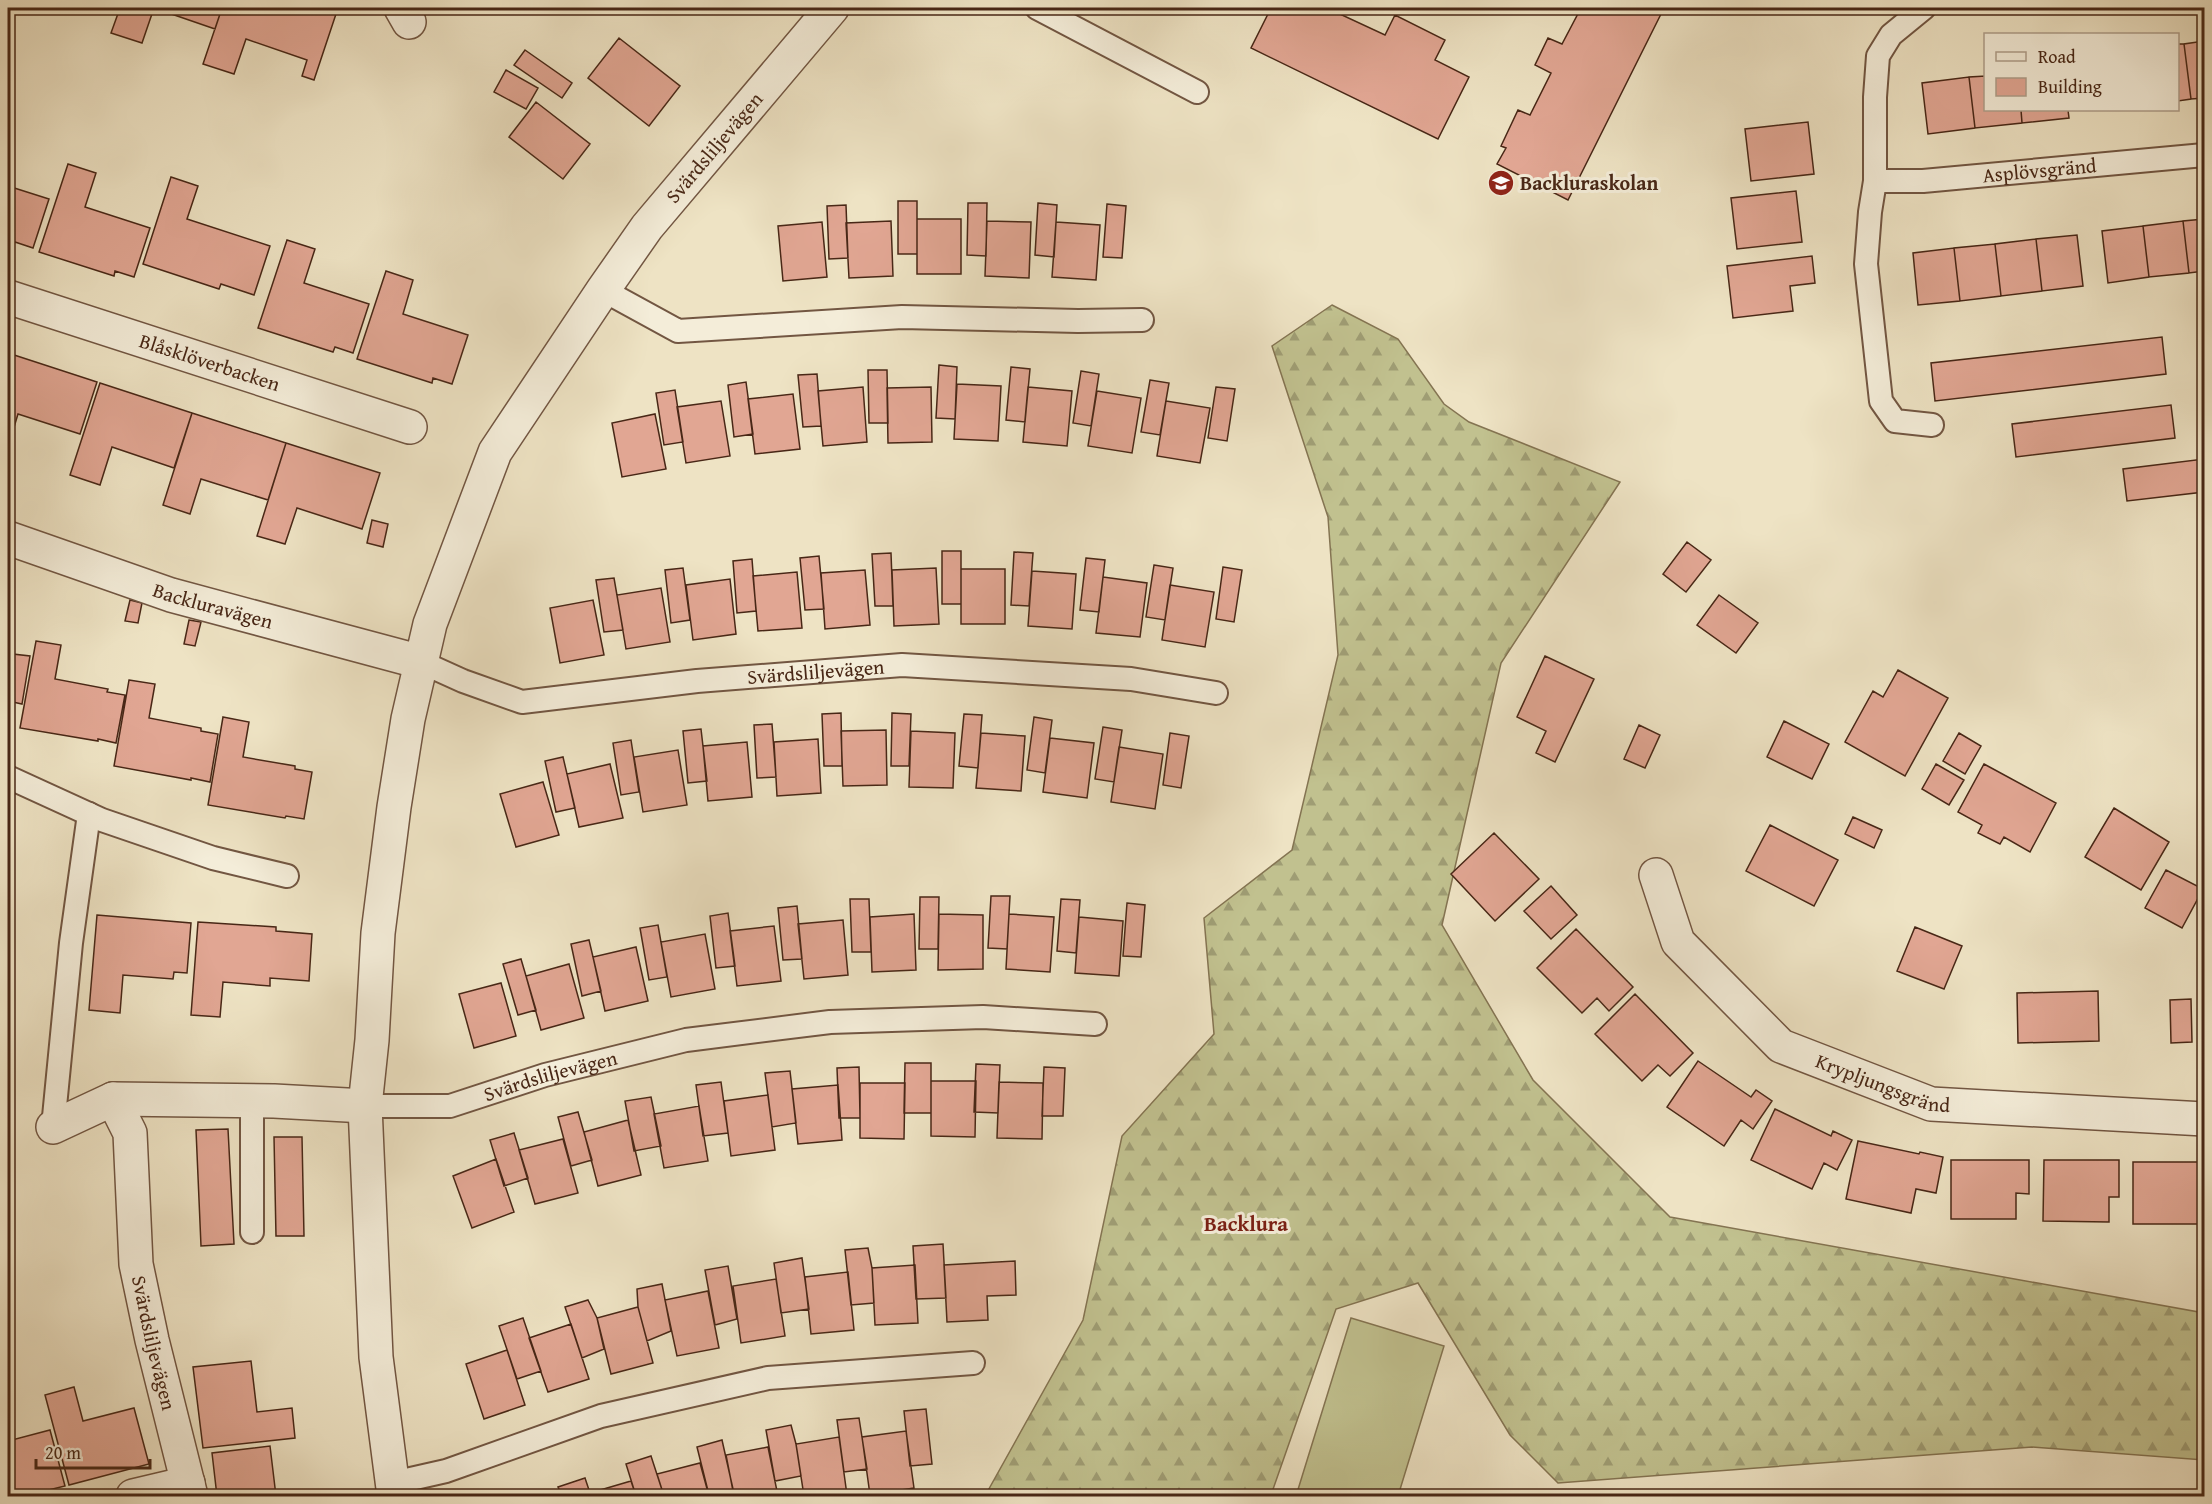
<svg xmlns="http://www.w3.org/2000/svg" width="2212" height="1504" viewBox="0 0 2212 1504" font-family="'Gentium Book Plus',serif">
	<defs>
		<pattern id="forest-firs" width="22" height="20" patternUnits="userSpaceOnUse" patternTransform="scale(1.5)"><rect width="22" height="20" fill="#c1c18f"/><path d="M5 1l3.5 6h-7zM16 11l3.5 6h-7z" fill="#9f9d74"/></pattern>
	</defs>
	<rect width="100%" height="100%" fill="#eee3c4"/>
	<filter id="stains"><feTurbulence type="fractalNoise" baseFrequency=".00333" numOctaves="4"/><feColorMatrix values="0 0 0 0 .2 0 0 0 0 .09 0 0 0 0 .02 0 0 0 .5 -.17"/></filter>
	<radialGradient id="worn" r=".72"><stop offset=".6" stop-color="#630" stop-opacity="0"/><stop offset="1" stop-color="#630" stop-opacity=".3"/></radialGradient>
	<!-- grass -->
	<path fill="#c1c18f" stroke="#847452" stroke-width="1.5" d="M1351 1318 1444 1346 1398 1496H1296Z"/>
	<!-- forest -->
	<path fill="url(#forest-firs)" stroke="#847452" stroke-width="1.5" d="M1332 305 1398 339 1444 404 1469 422 1620 482 1501 663 1442 925 1533 1080 1670 1217 2204 1313V1460L2032 1447 1558 1483 1510 1435 1418 1283 1336 1309 1271 1495 985 1496 1083 1320 1122 1136 1214 1034 1204 918 1292 850 1338 655 1328 517 1272 346Z"/>
	<!-- building -->
	<path fill="#e1a693" stroke="#482716" stroke-width="1.5" d="M120 8H222L215 29 154 8 142 43 111 33Z
		M222 8H316L336 14 314 80 302 76 307 60 246 39 234 74 203 64Z
		M1271 8H1327L1385 35 1395 15 1445 40 1435 60 1469 77 1438 139 1251 48Z
		M1581 8H1664L1568 200 1497 164 1506 148 1501 146 1518 110 1530 115 1551 73 1535 65 1548 38 1562 44Z
		M619 38 680 86 649 126 588 78Z
		M2204 41V98L2191 99 2184 44Z
		M2178 44H2184L2191 99 2178 101Z
		M525 50 572 83 562 98 514 65Z
		M506 70 538 88 526 109 494 92Z
		M1986 76V110H2021L2022 123 1975 128 1969 77Z
		M1969 77 1975 128 1928 134 1922 83Z
		M536 102 590 144 563 179 509 137Z
		M2021 110H2068L2069 118 2022 123Z
		M1808 122 1814 174 1751 181 1745 129Z
		M68 164 96 173 85 207 150 228 134 277 115 271 114 276 39 252Z
		M171 177 198 186 187 219 270 246 254 295 221 284 219 289 143 264Z
		M8 186 49 199 33 248 15 242 13 247 8 245Z
		M1796 191 1802 242 1737 249 1731 198Z
		M898 201H917V254H898Z
		M968 203H987L986 256 967 255Z
		M1038 203 1057 205 1054 257 1035 255Z
		M1107 204 1126 206 1122 258 1103 257Z
		M846 205 848 258 829 259 827 206Z
		M917 219H961V274H917Z
		M2204 219V271L2189 273 2183 221Z
		M891 221 893 276 849 278 846 223Z
		M987 221 1031 222 1029 278 985 276Z
		M2183 221 2189 273 2149 277 2143 226Z
		M822 222 827 277 783 281 778 226Z
		M1056 222 1100 225 1096 280 1052 277Z
		M2143 226 2149 277 2108 283 2102 231Z
		M2077 235 2083 286 2042 291 2036 239Z
		M2036 239 2042 291 2001 296 1995 244Z
		M287 240 315 249 304 283 369 304 353 353 335 347 333 352 258 328Z
		M1995 244 2001 296 1960 301 1954 248Z
		M1954 248 1960 301 1918 305 1913 253Z
		M1812 256 1815 283 1790 286 1793 311 1733 318 1727 266Z
		M386 271 413 280 403 314 468 335 452 384 433 378 432 383 357 359Z
		M2162 337 2166 374 1935 401 1931 363Z
		M8 353 97 382 80 434 18 414 8 447Z
		M939 365 957 367 955 419 936 418Z
		M1011 367 1030 369 1025 422 1006 420Z
		M868 370H887L888 423H869Z
		M1081 371 1099 374 1091 426 1073 423Z
		M817 374 821 426 803 427 798 375Z
		M1150 380 1169 383 1160 435 1141 432Z
		M746 382 753 434 734 437 728 385Z
		M100 383 192 413 174 468 112 447 100 485 70 475Z
		M957 384 1001 386 998 441 954 439Z
		M863 387 867 442 823 446 818 391Z
		M931 387 932 442 888 443 887 388Z
		M1028 387 1072 391 1067 446 1023 442Z
		M1216 387 1235 389 1227 441 1208 438Z
		M675 390 683 442 664 445 656 393Z
		M1097 391 1141 398 1132 453 1088 446Z
		M793 394 800 449 755 454 748 399Z
		M721 401 730 456 686 463 677 407Z
		M1166 401 1210 408 1200 463 1157 456Z
		M2171 405 2175 438 2016 457 2012 424Z
		M192 413 286 443 268 500 201 479 190 514 163 505Z
		M655 414 666 469 622 477 612 423Z
		M286 443 380 473 362 529 297 508 285 544 257 536Z
		M2204 459V492L2127 501 2123 469Z
		M372 520 388 524 383 547 367 543Z
		M1687 542 1711 560 1686 592 1663 574Z
		M942 551H961V604H942Z
		M1014 552 1033 553 1029 606 1011 605Z
		M891 553 893 606H875L872 554Z
		M819 556 824 609 805 610 800 558Z
		M1086 558 1105 560 1099 612 1080 610Z
		M752 559 756 611 737 613 733 561Z
		M1154 565 1173 568 1165 620 1146 617Z
		M1223 567 1242 570 1234 622 1216 619Z
		M683 568 690 620 671 623 665 570Z
		M936 568 939 624 894 626 892 570Z
		M961 569H1005V624H961Z
		M865 570 870 625 825 629 821 573Z
		M1032 571 1076 574 1072 629 1028 626Z
		M797 572 802 628 758 631 753 576Z
		M1103 577 1147 583 1140 637 1096 633Z
		M614 578 623 630 604 632 596 580Z
		M730 579 736 634 693 640 686 585Z
		M1170 585 1214 592 1205 647 1162 640Z
		M661 588 670 642 626 649 617 595Z
		M1719 595 1758 623 1736 653 1697 625Z
		M130 600 142 603 138 623 125 621Z
		M593 600 604 655 560 663 550 608Z
		M189 620 201 622 195 646 184 644Z
		M36 641 61 645 55 679 108 689 107 692 125 695 116 743 98 739V741L20 728Z
		M8 649 13 650V654L30 656 22 704 8 701Z
		M1545 656 1594 679 1555 762 1536 753 1546 731 1517 717Z
		M1898 670 1948 698 1905 776 1845 742 1873 691 1883 697Z
		M129 680 155 684 149 718 201 728V731L218 734 210 782 191 778V780L114 766Z
		M841 713 842 766H824L822 714Z
		M892 713 911 714 909 766H891Z
		M964 714 982 715 978 768 959 766Z
		M223 717 249 722 243 757 295 766V769L312 772 304 819 286 816 285 818 208 805Z
		M1034 717 1052 720 1045 773 1027 770Z
		M1784 721 1829 744 1812 779 1767 757Z
		M772 724 776 777 757 778 754 725Z
		M1639 725 1660 735 1645 768 1624 759Z
		M1103 727 1122 730 1114 782 1095 779Z
		M701 729 707 781 688 783 683 731Z
		M886 730 887 785 843 786 841 731Z
		M911 731 955 733 953 788 909 787Z
		M981 733 1025 736 1021 791 976 788Z
		M1170 733 1189 736 1181 788 1163 785Z
		M1959 733 1981 746 1965 774 1943 761Z
		M1050 738 1094 743 1087 798 1043 792Z
		M818 739 821 793 777 796 774 742Z
		M631 740 639 792 621 795 613 743Z
		M747 742 752 797 708 801 703 746Z
		M1119 747 1163 754 1155 809 1111 802Z
		M678 750 687 805 643 812 634 757Z
		M563 757 575 808 556 812 545 761Z
		M610 764 623 818 579 827 567 774Z
		M1936 764 1964 780 1949 805 1922 789Z
		M1984 764 2056 803 2030 852 2004 837 2000 844 1978 833 1982 825 1958 812Z
		M543 782 559 835 516 847 500 794Z
		M2114 808 2169 842 2141 890 2085 857Z
		M1853 817 1882 830 1874 848 1845 834Z
		M1770 825 1838 860 1814 906 1746 871Z
		M1494 833 1539 879 1495 921 1451 874Z
		M2166 870 2203 889 2182 928 2145 908Z
		M1551 886 1577 915 1551 939 1524 911Z
		M991 896H1010L1007 949 988 948Z
		M920 897H939L938 949H919Z
		M850 899H869L871 952H852Z
		M1061 899 1080 900 1076 953 1057 951Z
		M1127 903 1145 905 1141 957 1123 956Z
		M797 906 802 959 783 960 778 908Z
		M728 913 735 966 716 968 710 916Z
		M914 914 916 970 872 972 870 917Z
		M939 914 983 915V969L938 970Z
		M1009 914 1054 917 1050 972 1006 969Z
		M97 915 191 923 187 973 174 972 173 979 123 975 120 1013 89 1010Z
		M1079 917 1123 921 1119 976 1075 973Z
		M843 920 848 975 804 979 798 924Z
		M198 922 276 927V931L312 934 309 981 270 978V986L223 982 220 1017 191 1015Z
		M658 925 667 977 649 980 640 928Z
		M774 926 781 981 737 986 730 931Z
		M1915 927 1962 946 1944 989 1897 971Z
		M1576 929 1633 987 1609 1011 1597 998 1582 1013 1537 968Z
		M705 934 715 989 671 997 661 942Z
		M589 940 601 991 582 996 571 944Z
		M636 947 648 1001 605 1011 593 957Z
		M521 959 536 1010 518 1015 503 964Z
		M569 964 584 1018 541 1030 526 976Z
		M501 983 516 1036 474 1048 459 994Z
		M2098 991 2099 1041 2018 1043 2017 993Z
		M1635 994 1693 1053 1670 1076 1658 1065 1642 1081 1595 1034Z
		M2191 999 2192 1042 2171 1043 2170 1000Z
		M1698 1061 1751 1097 1756 1090 1772 1101 1753 1129 1741 1120 1724 1146 1667 1107Z
		M905 1063H931V1113H904Z
		M976 1064 1000 1065 998 1113 974 1112Z
		M859 1067 860 1118H839L837 1068Z
		M1044 1067 1065 1068 1063 1116H1042Z
		M790 1071 796 1123 772 1127 765 1073Z
		M931 1081H976L975 1137 931 1136Z
		M721 1082 728 1133 703 1136 696 1085Z
		M999 1082 1043 1083 1042 1139 997 1138Z
		M860 1083H905L904 1139 860 1138Z
		M838 1085 842 1140 798 1144 792 1089Z
		M768 1095 775 1150 731 1156 724 1101Z
		M651 1097 661 1146 634 1151 625 1101Z
		M699 1106 708 1161 664 1168 654 1114Z
		M1775 1109 1831 1136 1833 1131 1852 1140 1837 1170 1824 1163 1812 1189 1751 1160Z
		M578 1112 592 1160 571 1166 558 1117Z
		M628 1120 641 1175 598 1186 584 1132Z
		M228 1129 234 1244 201 1246 196 1130Z
		M514 1133 528 1178 504 1186 490 1140Z
		M274 1137H302L304 1236H276Z
		M563 1139 578 1193 535 1204 519 1150Z
		M1858 1141 1919 1154 1920 1152 1943 1157 1936 1193 1916 1189 1911 1213 1846 1199Z
		M496 1159 514 1212 472 1228 453 1176Z
		M1951 1160H2029V1194L2016 1193V1219H1951Z
		M2044 1160H2119V1197H2109V1222L2043 1221Z
		M2133 1162H2204V1198H2200V1224H2133Z
		M943 1244 946 1298 916 1299 913 1246Z
		M868 1248 872 1268 874 1303 851 1305 845 1250Z
		M802 1258 809 1309 781 1313 774 1263Z
		M1015 1261 1016 1295 987 1296 988 1320 947 1322 944 1265Z
		M915 1265 918 1323 875 1325 872 1268Z
		M728 1266 737 1319 715 1325 705 1270Z
		M848 1272 854 1330 811 1334 805 1277Z
		M776 1279 785 1336 741 1343 733 1286Z
		M662 1284 671 1331 647 1341 638 1307 637 1289Z
		M708 1291 719 1348 677 1356 665 1300Z
		M588 1300 597 1318 604 1349 582 1358 565 1307Z
		M638 1307 653 1363 611 1374 597 1318Z
		M523 1318 541 1371 517 1379 499 1326Z
		M571 1324 589 1379 548 1392 529 1338Z
		M507 1350 525 1405 484 1419 466 1364Z
		M251 1361 257 1412 292 1408 295 1438 203 1448 193 1367Z
		M74 1387 83 1421 134 1408 149 1464 69 1485 45 1395Z
		M926 1409 932 1464 910 1466 904 1411Z
		M859 1418 867 1469 844 1472 837 1420Z
		M791 1425 796 1444 801 1476 775 1481 766 1430Z
		M50 1430 65 1486 24 1496H8V1441Z
		M906 1431 914 1488 870 1495 862 1437Z
		M839 1437 847 1495 804 1496 796 1444Z
		M722 1440 733 1489 709 1495 697 1447Z
		M270 1446 276 1496H217L212 1453Z
		M768 1447 778 1496H734L726 1455Z
		M651 1456 664 1496H636L626 1464Z
		M700 1463 709 1496H664L657 1474Z
		M585 1478 591 1496H562L558 1487Z
		M631 1481 636 1496H591L590 1493Z"/>
	<g fill="none" stroke-linecap="round" stroke-linejoin="round">
		<!-- service casing -->
		<g stroke="#725642" stroke-width="26">
			<g id="service">
				<path d="M1037 8 1197 92"/>
				<path d="M1924 8 1891 35 1878 56 1875 97V181L1870 212 1866 264 1881 401 1895 421 1932 425"/>
				<path id="s1" d="M1875 181H1923L2204 155"/>
				<path d="M603 290 678 331 902 317 1078 321 1142 320"/>
				<path id="s2" d="M421 662 463 681 522 702 697 681 902 665 1131 679 1216 693"/>
				<path d="M8 777 102 820 213 858 287 876"/>
				<path d="M252 1101V1232"/>
				<path id="s3" d="M365 1106H450L545 1075 686 1040 830 1022 983 1017 1095 1024"/>
				<path d="M53 1127 71 943 89 814"/>
				<path d="M393 1483 446 1471 601 1416 768 1378 973 1363"/>
			</g>
		</g>
		<!-- minor casing -->
		<g stroke="#725642" stroke-width="36">
			<g id="minor">
				<path d="M401 8 409 22"/>
				<path id="s4" d="M8 297 410 427"/>
				<path id="s5" d="M8 538 171 595 421 662"/>
				<path id="s6" d="M1656 875 1678 942 1781 1046 1931 1104 2204 1119"/>
				<path id="s7" d="M113 1099 130 1133 136 1264 152 1340 191 1496"/>
				<path d="M53 1127 113 1099 274 1101 365 1106"/>
				<path d="M133 1496 188 1483"/>
				<path id="s8" d="M394 1496 376 1357 365 1106 372 1040 378 933 394 807 408 719 430 624 495 452 603 290 647 227 832 8"/>
			</g>
		</g>
		<!-- service -->
		<use href="#service" stroke="#f4edd9" stroke-width="22"/>
		<!-- minor -->
		<use href="#minor" stroke="#f4edd9" stroke-width="33"/>
	</g>
	<!-- icons -->
	<defs>
		<g id="school-disc" transform="scale(1.35)"><circle r="9.5" fill="#8f2418" stroke="#f4edd9"/><path d="M0-5L7-2L0 1L-7-2ZM-4 1L0 2.5L4 1V4Q0 6-4 4Z" fill="#fff"/></g>
	</defs>
	<g fill-rule="evenodd">
		<use href="#school-disc" x="1501" y="183"/>
	</g>
	<g text-anchor="middle" stroke-width="6" stroke-linejoin="round" paint-order="stroke">
		<!-- street labels -->
		<g font-size="20" fill="#482716" stroke="#f4edd9">
			<text dy="7" stroke="none"><textPath href="#s8" startOffset="1438">Svärdsliljevägen</textPath></text>
			<text dy="7" stroke="none"><textPath href="#s1" startOffset="165">Asplövsgränd</textPath></text>
			<text dy="7" stroke="none"><textPath href="#s4" startOffset="212">Blåsklöverbacken</textPath></text>
			<text dy="7" stroke="none"><textPath href="#s5" startOffset="216">Backluravägen</textPath></text>
			<text dy="7" stroke="none"><textPath href="#s2" startOffset="404">Svärdsliljevägen</textPath></text>
			<text dy="7" stroke="none"><textPath href="#s3" startOffset="190">Svärdsliljevägen</textPath></text>
			<text dy="7" stroke="none"><textPath href="#s6" startOffset="326">Krypljungsgränd</textPath></text>
			<text dy="7" stroke="none"><textPath href="#s7" startOffset="250">Svärdsliljevägen</textPath></text>
		</g>
		<!-- poi labels -->
		<g font-size="20" font-weight="bold" fill="#482716" stroke="#f4edd9" text-anchor="start">
			<text x="1520" y="190">Backluraskolan</text>
		</g>
		<!-- neighbourhood labels -->
		<g font-size="21" font-weight="bold" fill="#7a1f14" stroke="#f4edd9">
			<text x="1246" y="1231">Backlura</text>
		</g>
	</g>
	<!-- margin -->
	<rect width="2212" height="1504" fill="none" stroke="#eee3c4" stroke-width="30"/>
	<rect x="9" y="9" width="2194" height="1486" fill="none" stroke="#482716" stroke-width="3"/>
	<rect x="15" y="15" width="2182" height="1474" fill="none" stroke="#482716" stroke-width="1.5"/>
	<!-- legend -->
	<rect x="1984" y="33" width="195" height="78" fill="#f4edd9" stroke="#af9e8b" stroke-width="1.5"/>
	<rect x="1996" y="52" width="30" height="9" fill="#f4edd9" stroke="#af9e8b" stroke-width="1.5"/>
	<text x="2038" y="63" font-size="18" fill="#482716">Road</text>
	<rect x="1996" y="78" width="30" height="18" fill="#e1a693" stroke="#af9e8b" stroke-width="1.5"/>
	<text x="2038" y="93" font-size="18" fill="#482716">Building</text>
	<!-- scale -->
	<path d="M36 1459v9h114v-9" fill="none" stroke="#482716" stroke-width="3"/>
	<text x="45" y="1459" font-size="18" fill="#482716" stroke="#f4edd9" stroke-width="4.5" paint-order="stroke">20 m</text>
	<rect width="100%" height="100%" filter="url(#stains)"/>
	<rect width="100%" height="100%" fill="url(#worn)"/>
</svg>
